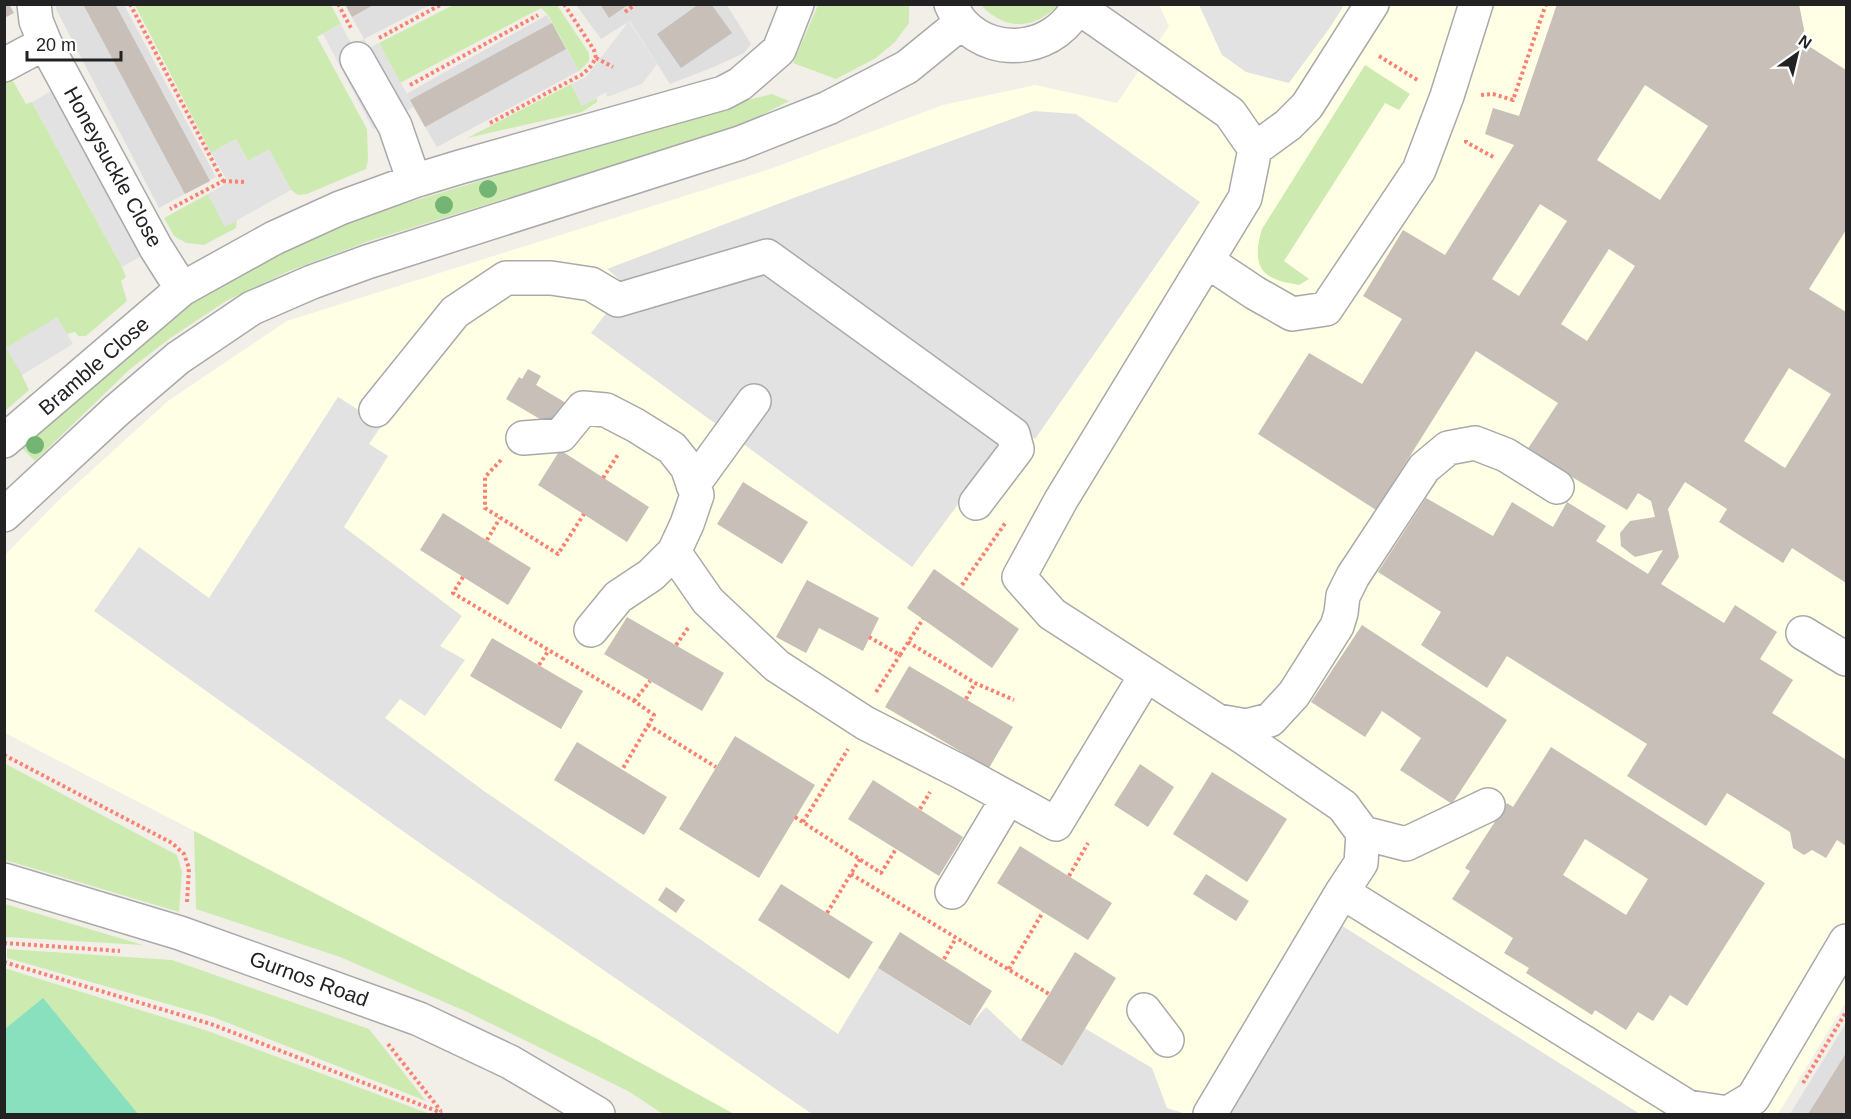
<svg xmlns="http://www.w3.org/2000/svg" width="1851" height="1119" viewBox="0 0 1851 1119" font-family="Arial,sans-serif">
	<rect width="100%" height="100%" fill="#f2efe9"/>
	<!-- residential -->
	<path fill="#e0dfdf" d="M56 5H124L216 177 159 208 56 9Z
		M345 5H430L364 39Z
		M576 5H727L751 44 744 53 716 66 670 84 630 21 601 39Z
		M547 15 579 71 437 147 406 94Z
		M1846 1023V1114H1790Z"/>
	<!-- education -->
	<path fill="#ffffe5" d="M1159 5H1846V1002L1778 1114H734L595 1038 5 733 4 556 59 500 168 401 287 321 770 169 943 105 1035 85 1117 103 1169 26Z"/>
	<!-- grass -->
	<path fill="#cdebb0" d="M135 5H331L341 24 317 37 367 129 368 160 366 169 307 194 298 195 291 190 269 150 248 161 236 139 211 153Z
		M453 5H557L589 53V61L579 71 548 15 541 8 400 83 379 43Z
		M818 5H909V23L895 42 876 58 836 79 793 63Z
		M981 5H1058C1034 30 1005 31 981 5Z
		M1365 65 1410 94 1399 110 1385 103 1284 261 1309 279 1299 285C1290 283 1279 282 1271 277 1253 268 1257 245 1262 229Z
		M12 79 26 104 32 102 122 267 126 277 121 281 127 301 86 336H78L75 332 67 334 56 317 22 375 29 390 5 411 4 83Z
		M571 84 582 105 597 98V102L582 112 467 138Z
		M772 94 789 101 743 125 369 241 289 271 226 301 169 339 129 370 35 461 21 447 150 331 210 289 280 250 364 216 743 101Z
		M208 194 225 226 237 220 236 228 204 245 186 243 174 236 164 218Z
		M4 763 177 855 182 872 179 912 5 860Z
		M194 831 595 1038 734 1114H663L628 1091 465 1011 340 957 196 909Z
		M5 904 143 945 5 937Z
		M7 949 172 960 369 1029 426 1101 213 1017 7 958Z
		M4 968 208 1031 430 1114H5Z"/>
	<!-- pitch -->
	<path fill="#88e0be" d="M43 998 138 1114H5V1029Z"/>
	<!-- parking -->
	<path fill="#e2e2e2" d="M1199 5H1344L1331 26 1289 83 1246 72 1222 55Z
		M629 21 657 64 642 84 607 97 606 92 582 106 571 84 586 77Z
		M341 24 352 45 364 39 369 48 379 43 414 107 373 129 323 34Z
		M53 90 143 255 122 267 32 102Z
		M1034 111 1076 114 1200 202 1035 439 1016 425 912 567 591 333 627 286 607 269 799 196Z
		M236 139 248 161 269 149 291 190 225 227 208 194 228 182 211 153Z
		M57 317 73 344 22 375 6 348Z
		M338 397 382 425 369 444 388 456 344 527 462 616 440 646 465 660 425 716 400 699 385 718 484 791 838 1034 878 968 969 1026 986 1007 1021 1040 1061 1066 1081 1026 1152 1068 1167 1108 1186 1114H812L421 844 94 611 139 547 209 598Z
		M1333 920 1640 1114H1218Z"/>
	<!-- building -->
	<path fill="#c7bfb8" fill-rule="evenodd" d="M4 4H9L14 13 4 18Z
		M83 4H115L210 181 185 194Z
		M345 4H375L352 17Z
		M600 4H629L609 18Z
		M699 4H711L732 33 681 68 657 34Z
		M1557 4H1799L1807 45 1846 70V230L1809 289 1846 312V583L1792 548 1783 563 1719 522 1727 509 1685 482 1668 509 1679 557 1661 584 1724 623 1735 605 1777 632 1760 659 1793 680 1772 713 1845 759 1846 756V846L1837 840 1826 858 1812 850 1804 855 1793 848 1790 832 1727 793 1706 826 1627 776 1647 744 1507 656 1487 688 1421 645 1441 612 1378 572 1426 498 1493 536 1512 502 1553 527 1567 502 1606 526 1596 541 1648 574 1663 550 1635 557 1621 546 1620 533 1630 521 1655 517 1651 501 1638 493 1627 510 1527 450 1558 403 1476 351 1376 510 1258 434 1309 353 1362 384 1402 319 1363 296 1403 230 1445 255 1514 145 1485 134 1493 108 1519 116ZM1645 85 1708 126 1660 200 1597 160ZM1540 204 1567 221 1519 296 1492 279ZM1609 249 1635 266 1587 341 1561 324ZM1789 368 1831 394 1785 468 1744 441Z
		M552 23 566 49 425 127 410 100Z
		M528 369 541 376 536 385 571 406 557 429 506 399 519 377 522 379Z
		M560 450 649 507 627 542 538 485Z
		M743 482 808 522 782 564 717 524Z
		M443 513 531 568 508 605 420 550Z
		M934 569 1019 629 992 668 907 608Z
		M807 580 879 618 863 651 819 628 806 653 776 637Z
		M627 617 724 673 702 711 604 654Z
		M1362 625 1507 720 1452 804 1400 770 1421 738 1382 711 1365 737 1311 702Z
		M492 638 583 691 561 729 470 676Z
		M909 666 1013 727 989 768 885 707Z
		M735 736 815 785 759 878 679 829Z
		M577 742 667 797 644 835 554 780Z
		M1551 747 1765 883 1687 1006 1670 995 1653 1021 1638 1012 1626 1030 1595 1010 1592 1015 1526 973 1529 968 1504 953 1513 938 1452 899 1470 871 1465 868 1507 803 1513 807ZM1585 839 1648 879 1626 915 1563 875Z
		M1140 764 1174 787 1148 827 1114 805Z
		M1212 772 1287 819 1247 882 1173 834Z
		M873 780 963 837 939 876 848 819Z
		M1020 846 1112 903 1088 940 997 883Z
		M1206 874 1249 901 1236 921 1193 894Z
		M781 884 873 942 849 979 758 920Z
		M666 887 685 900 676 913 658 900Z
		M900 932 992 991 970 1026 878 968Z
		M1075 952 1116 978 1062 1066 1021 1040Z
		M1846 1053V1114H1808L1817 1100Z"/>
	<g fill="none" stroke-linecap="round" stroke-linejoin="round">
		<!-- minor casing -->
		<g stroke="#a9a9a9" stroke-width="36">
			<path id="minor" d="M34 4 36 21 45 43
				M951 4C954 11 958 19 963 24 997 60 1058 49 1079 4
				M1078 7 1230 113 1255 149
				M357 59 395 126 414 181
				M4 65 45 43 156 248 182 289
				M1207 261 1255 293 1292 314 1326 309 1419 170 1447 96 1476 4
				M376 410 455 312 506 278H551L591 284 618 300 767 256 1013 434 1017 449 976 503
				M523 438 561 435 583 408 606 410 635 425 672 448 687 467 697 495 687 524 674 552 651 575 618 597 591 630
				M4 441 182 289 274 238 340 208 414 181 460 167 723 93 740 84 779 50 797 4
				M693 485 754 401
				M4 515 116 411 178 358 252 308 312 282 367 262 740 143 828 108 907 67 961 23
				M674 552 708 601 777 666 865 723 961 772 1056 824 1146 675
				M1803 633 1846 659
				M1218 721 1246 726 1270 720 1294 694 1337 626 1341 613 1343 596 1353 576 1424 468 1448 448 1475 443 1506 455 1557 487
				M1363 833 1406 844 1488 805
				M4 880 180 933 419 1019 510 1062 598 1114
				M952 892 1008 798
				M1342 892 1688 1107 1728 1113 1753 1098 1846 941
				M1144 1010 1167 1040
				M1210 1114 1342 892 1361 863 1363 833 1343 806 1244 738 1052 614 1019 577 1061 500 1245 198 1255 149 1288 125 1307 106 1372 4"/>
		</g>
		<!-- path -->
		<path stroke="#fa8072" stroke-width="4" stroke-dasharray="3 3" stroke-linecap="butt" d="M130 4 223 181 170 209
			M338 4 351 28
			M625 12 636 4
			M379 38 442 4
			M1379 56 1419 81
			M596 58 613 67
			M410 85 538 15
			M1481 95 1493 94 1513 100 1546 4
			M490 123 583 74 591 66 596 58 594 50 564 4
			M1466 140V142L1495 158
			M223 181 244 182
			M501 460 485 477V508L558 554 584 514
			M603 478 619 453
			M487 540 500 518
			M463 577 453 593 634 701 654 715 622 770
			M962 585 1006 522
			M869 637 900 655 923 619
			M908 642 975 683 1014 700
			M676 645 688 628
			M539 665 549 650
			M876 692 900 655
			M966 699 975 683
			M634 701 650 681
			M648 725 716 767
			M4 755 172 843 184 854 189 868 187 902
			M920 809 930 792
			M795 817 881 873 896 849
			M803 822 848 749
			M851 874 1049 994
			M1069 876 1088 843
			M827 913 860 859
			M4 943 120 951
			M944 959 956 938
			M4 962 211 1024 442 1113
			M1009 969 1043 912
			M388 1044 441 1111
			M1803 1083 1846 1012"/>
		<!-- minor -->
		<use href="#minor" stroke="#fff" stroke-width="33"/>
	</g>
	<!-- trees -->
	<g fill="#74b475">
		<circle cx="488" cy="189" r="9"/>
		<circle cx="444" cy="205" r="9"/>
		<circle cx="35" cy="445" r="9"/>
	</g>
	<g text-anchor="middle" stroke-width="5" stroke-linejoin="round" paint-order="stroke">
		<!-- street labels -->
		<g font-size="21" fill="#222" stroke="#fff">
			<text transform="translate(113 167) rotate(61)" y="7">Honeysuckle Close</text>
			<text transform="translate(94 366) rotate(-41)" y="7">Bramble Close</text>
			<text transform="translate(309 979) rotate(20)" y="7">Gurnos Road</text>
		</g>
	</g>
	<!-- border -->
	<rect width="1851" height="1119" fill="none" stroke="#222222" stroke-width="12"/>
	<!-- north arrow -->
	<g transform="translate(1797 54) rotate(34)" stroke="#ffffff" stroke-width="4.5" paint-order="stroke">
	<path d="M0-4.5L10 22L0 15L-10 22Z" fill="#222222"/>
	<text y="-9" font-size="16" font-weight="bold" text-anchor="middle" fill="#222222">N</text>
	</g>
	<!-- scale -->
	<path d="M27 51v9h94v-9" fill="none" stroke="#222222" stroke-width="3"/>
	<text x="36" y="51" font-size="18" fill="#222222" stroke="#ffffff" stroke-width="4.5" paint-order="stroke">20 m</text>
</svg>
